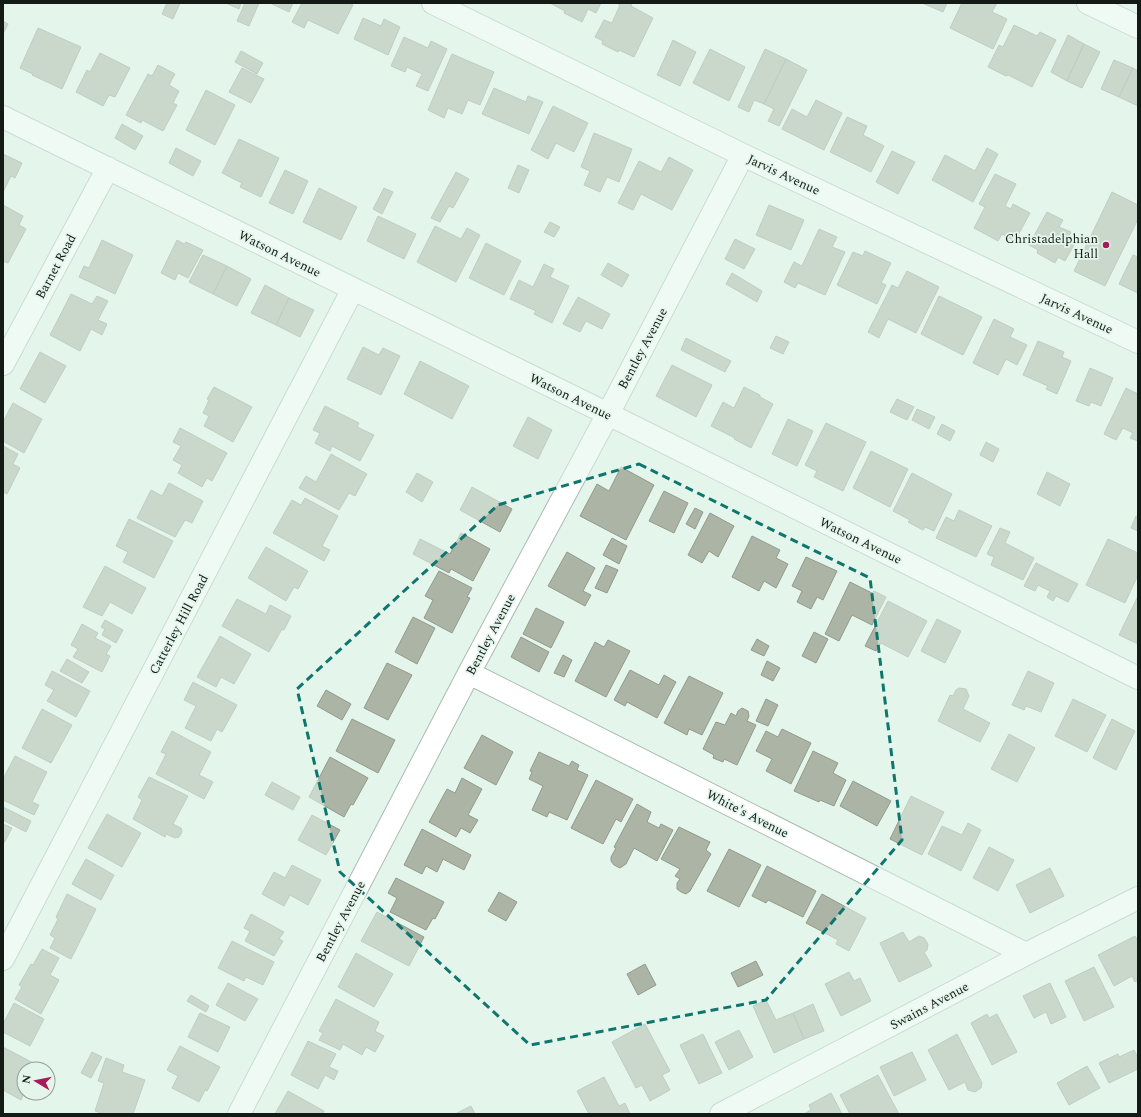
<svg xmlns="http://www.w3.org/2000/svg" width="1141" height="1117" viewBox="0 0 1141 1117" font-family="Spectral,serif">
	<rect width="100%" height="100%" fill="#e4f6ec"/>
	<!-- building -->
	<path fill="#acb4a5" stroke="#939a8c" d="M167 3H180L173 19 162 14Z
		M226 3H241L239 9Z
		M245 3H259L249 26 237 21Z
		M270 3H293L289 12Z
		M302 3H348L353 5 338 34 308 20 304 28 292 22Z
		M550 3H601L596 13 588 9 582 22 564 13 565 11Z
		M617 3H632L631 6 653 18 634 57 619 50 618 52 602 44 603 41 595 37 604 20 612 23 620 5Z
		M922 3H947L943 12Z
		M962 3H997L992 12 1007 19 993 49 950 28Z
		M363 18 381 26 384 19 400 27 388 55 354 39Z
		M3 21 8 24 3 34Z
		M1014 25 1037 36 1040 32 1056 40 1032 87 1008 75 1006 76 988 67 999 45 1003 47Z
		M38 28 81 47 62 89 32 75 33 74 20 68Z
		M1068 35 1084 44 1067 81 1051 72Z
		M404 37 428 48 431 41 447 49 428 91 416 86 422 74 407 67 405 72 391 66Z
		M673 40 696 52 680 86 657 75Z
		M1084 44 1100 52 1082 88 1067 81Z
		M710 49 745 67 729 101 693 83Z
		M765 49 786 59 764 104 754 100 749 112 738 107Z
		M241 51 263 63 257 74 235 62Z
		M100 53 130 68 115 97 109 95 103 106 76 92 87 70 90 72Z
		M452 54 494 72 480 105 468 100 462 114 448 108 444 118 428 110Z
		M786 59 807 70 779 126 768 121 774 109 764 104Z
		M1114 60 1133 68 1119 97 1101 89Z
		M158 65 175 74 169 85 179 91 173 103 177 105 163 131 142 120 141 123 126 115 148 74 152 76Z
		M242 68 264 79 251 103 229 92Z
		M1133 68 1138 71V106L1119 97Z
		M494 88 526 102 528 96 543 102 529 134 482 114Z
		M206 90 235 105 215 145 186 130Z
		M816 100 842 113 824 150 782 129 792 109 807 117Z
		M553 106 588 123 574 152 556 143 548 159 531 150Z
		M847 117 867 126 863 135 884 146 871 172 830 152Z
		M122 124 143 136 135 150 115 138Z
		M594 133 632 149 619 182 607 177 600 192 584 185 590 171 581 167Z
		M239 139 279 158 261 197 240 187 242 183 222 173Z
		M176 148 201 161 193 176 169 163Z
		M987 148 998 154 973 202 932 180 945 155 975 171Z
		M892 151 915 162 898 194 876 182Z
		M3 154 22 163 15 178 11 176 3 192Z
		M669 157 693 170 672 210 641 194 633 210 618 203 639 161 661 172Z
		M518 165 529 170 519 193 508 188Z
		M285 170 308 181 293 214 269 203Z
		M456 172 469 179 453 208 449 206 440 222 431 218Z
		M995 174 1016 184 1005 206 1011 209 1013 204 1030 213 1015 241 1002 234 998 241 974 228 985 207 979 204Z
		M319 188 357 207 341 240 303 222Z
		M384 188 393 192 382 214 373 209Z
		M1112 192 1138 205V219L1105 286 1074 271Z
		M3 205 23 216 19 225 26 229 8 263 3 261Z
		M769 205 804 220 791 250 756 235Z
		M1047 212 1063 220 1059 227 1071 232 1067 239 1075 243 1065 261 1058 257 1055 263 1037 253 1038 250 1029 245Z
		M378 216 416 234 404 259 367 241Z
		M550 222 560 227 554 237 544 232Z
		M435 226 461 239 467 228 480 235 456 282 417 262Z
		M819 229 837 237 832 247 845 252 825 295 798 283 795 288 784 282 794 262 802 266Z
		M735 239 755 249 744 269 725 259Z
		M102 240 133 255 115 294 79 277 84 266 89 268Z
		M177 240 184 244 186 242 203 250 188 278 178 273 175 280 161 273Z
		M486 243 521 261 504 295 469 278Z
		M865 251 891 263 881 283 886 285 877 304 837 285 853 252 863 256Z
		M203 255 227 266 213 294 189 282Z
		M1133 255 1138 257V293L1119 284Z
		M608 263 629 275 622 287 601 275Z
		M544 264 554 269 550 277 569 286 552 323 534 314 536 311 510 299 519 280 533 287Z
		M227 266 251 279 237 306 213 294Z
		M907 271 939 287 916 333 888 319 879 338 868 332 892 285 898 288Z
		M732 273 762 291 757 302 726 284Z
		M265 285 289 298 276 325 251 313Z
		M71 294 92 304 97 296 108 301 98 320 107 324 102 335 91 329 80 351 50 335Z
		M939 296 982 317 963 355 921 334Z
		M578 297 610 314 602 329 586 321 580 332 563 324Z
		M289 298 314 310 300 337 276 325Z
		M994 319 1014 329 1010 337 1027 345 1017 365 1006 359 998 375 973 363Z
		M776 336 789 342 783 354 770 348Z
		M686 338 731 361 725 372 681 350Z
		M1038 341 1064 352 1062 357 1071 361 1057 394 1046 389 1048 386 1023 375Z
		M363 347 379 355 383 348 400 356 381 395 347 379Z
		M40 352 66 366 45 403 20 389Z
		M420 361 469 386 452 419 404 394Z
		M672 365 712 385 696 417 656 396Z
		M1090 368 1113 378 1101 406 1091 402 1089 406 1076 401Z
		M214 387 252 407 233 442 204 426 209 416 203 413 209 400 207 399Z
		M744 387 760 395V397L773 404 751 448 734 439 735 438 711 426 723 402 734 408Z
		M1126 388 1138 394V441L1130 438 1133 433 1123 428 1116 440 1104 434Z
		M897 399 914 407 907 420 890 412Z
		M13 403 42 419 24 453 3 441V422Z
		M325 406 359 423 357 427 374 435 360 461 332 446 330 451 315 443 320 433 313 430Z
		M917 409 935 417 929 429 912 420Z
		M528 417 552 430 538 459 513 446Z
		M788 419 813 431 797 466 772 454Z
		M826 423 866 442 843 491 814 477 817 471 805 465Z
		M942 424 955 431 950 441 937 434Z
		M180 428 227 453 212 481 207 478 202 487 178 473 182 465 173 460 181 446 173 442Z
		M986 442 999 449 993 462 980 455Z
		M3 446 18 454 13 464 20 468 7 494 3 492Z
		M871 451 908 469 890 507 853 488Z
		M331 454 367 474 355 496 349 493 339 510 299 488 306 476 316 482Z
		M621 467 654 485 626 540 580 516 597 484 609 491Z
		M1047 472 1070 484 1060 506 1037 494Z
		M417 473 433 482 422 502 406 492Z
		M912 473 952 494 934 531 925 527 923 530 908 522 910 520 893 511Z
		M169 483 203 501 192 523 185 520 175 537 137 518 151 490 162 496Z
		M472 487 512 509 500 532 460 510Z
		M664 491 688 503 674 533 649 521Z
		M305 498 338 516 322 546 330 550 324 561 273 533 292 500 301 505Z
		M695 508 703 512 695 529 686 524Z
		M959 510 992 526 976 557 936 538 946 517 954 521Z
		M710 513 734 526 718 557 709 551 702 563 688 555Z
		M1136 516 1138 517V531L1131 528Z
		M129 519 173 541 154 578 123 562 128 552 116 546Z
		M1000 528 1010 532 1005 543 1034 558 1023 580 991 565 994 557 987 554Z
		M461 533 490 549 473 581 451 569 449 573 413 554 420 539 450 554Z
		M752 536 780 550 776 558 788 564 776 588 764 581 759 591 732 577Z
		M612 538 627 546 619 564 603 555Z
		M1108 539 1138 553V575L1125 603 1086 585Z
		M266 547 308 571 298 589 294 587 286 601 248 578Z
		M567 552 595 568 583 591 591 595 585 606 548 586Z
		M806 557 837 571 823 600 817 597 811 609 797 602 802 591 792 586Z
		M1036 563 1078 584 1068 602 1056 596 1053 601 1047 597 1050 591 1038 585 1035 591 1024 586Z
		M606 565 618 570 607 593 595 588Z
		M105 566 146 588 132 614 110 602 102 616 83 607Z
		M439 571 472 588 467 597 470 598 452 633 424 618 433 600 425 596Z
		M850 582 872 593 874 591 886 597 872 625 852 615 839 641 825 634Z
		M1138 596V644L1119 635Z
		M237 599 266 614 270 605 291 616 284 630 282 629 269 652 222 626Z
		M888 601 927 621 908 657 881 643 876 651 865 646Z
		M536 608 564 622 551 648 523 634Z
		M413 617 435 628 417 664 395 652Z
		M937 619 961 631 945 663 921 651Z
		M105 620 123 630 116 643 102 635 105 629 101 627Z
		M82 624 98 633 95 638 111 646 106 654 110 656 102 672 73 657 78 649 71 645Z
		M814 632 828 639 816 663 802 656Z
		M220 636 251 654 234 684 221 677 216 687 197 677Z
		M521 637 549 652 539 672 511 657Z
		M757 639 769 646 764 656 751 650Z
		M608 640 630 651 606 697 575 681 595 642 604 647Z
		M563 655 572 660 564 677 554 673Z
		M67 659 89 672 82 683 60 671Z
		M767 661 780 668 773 681 761 675Z
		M387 663 412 675 388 720 364 708Z
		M630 670 659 685 664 675 676 682 657 718 627 702 625 706 614 700Z
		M52 671 90 691 76 717 47 701 54 690 45 685Z
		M1028 671 1054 683 1041 712 1026 706 1024 710 1012 705Z
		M689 676 723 693 702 735 689 729 687 735 664 723Z
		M193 682 237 705 222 732 217 729 211 741 185 728 196 706 184 700Z
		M959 688 966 689 969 696 963 709 990 723 980 742 938 721 950 695 953 696 956 690Z
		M326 690 351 704 342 720 317 706Z
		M766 699 778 705 768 726 756 721Z
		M1073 699 1106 715 1087 752 1055 736Z
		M742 708 748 711 749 716 747 721 756 725 737 765 724 759 723 762 713 758 714 755 703 749 716 722 725 725 731 713 736 716 738 711Z
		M42 709 72 725 51 763 22 748Z
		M352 719 395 740 378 773 336 751Z
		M1112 719 1135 731 1116 770 1093 758Z
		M782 729 811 743 791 784 766 771 772 759 756 751 766 731 778 737Z
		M172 731 211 752 199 775 213 782 204 799 156 774 166 754 161 752Z
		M1009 734 1035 748 1017 782 991 769Z
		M482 735 513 752 496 785 464 768Z
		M813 751 838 763 833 773 846 780 834 806 820 800 819 802 794 791Z
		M539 752 569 766 572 761 579 765 577 770 588 775 567 820 549 812 547 817 532 810 543 786 529 779 532 772 530 771Z
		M15 756 47 772 32 802 39 805 34 815 3 800V779Z
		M330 757 368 778 353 805 351 804 344 817 309 797Z
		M149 777 188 796 173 824 181 828 182 832 179 837 175 838 166 834 165 837 133 819 142 800 138 797Z
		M462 778 482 789 468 815 478 820 470 833 461 828 456 837 429 822 447 789 455 793Z
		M596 780 633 799 621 822 616 819 603 844 571 828Z
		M853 781 891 801 877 826 840 806Z
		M272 782 300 797 293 810 265 795Z
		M911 796 944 812 922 855 890 839Z
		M637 804 651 812 647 822 659 828 661 824 673 830 657 861 634 848 626 864 620 868 614 865 611 861V857L616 848 614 847Z
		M3 807 31 821 26 832 3 820Z
		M107 814 141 833 122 867 88 848Z
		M312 815 340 830 326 855 298 840Z
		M968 823 981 830 961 871 928 854 942 826 962 835Z
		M3 824 12 828 4 843 3 842Z
		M679 827 710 842 706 850 711 854 690 891 686 894 681 892 677 889V883L680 879 675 876 680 869 661 859Z
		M422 829 471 855 464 870 443 859 437 872 426 866 422 874 404 865Z
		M989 847 1014 860 998 891 973 878Z
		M729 849 761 865 739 907 707 891Z
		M86 859 114 875 101 900 72 884Z
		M292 865 321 880 308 905 290 895 284 906 262 894 274 872 285 878Z
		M767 866 816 891 803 917 768 900 766 903 752 896Z
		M1050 868 1064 896 1030 913 1016 885Z
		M396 878 444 902 435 919 433 918 426 930 390 912 397 898 388 893Z
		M499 892 517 902 506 921 488 911Z
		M67 894 96 909 71 959 50 948 55 938 50 935 58 919 56 917Z
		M822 894 866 918 849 951 836 944 838 940 806 923Z
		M377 912 424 937 409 966 361 941Z
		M251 914 284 932 279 939 283 941 274 956 245 941 250 931 244 928Z
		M903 932 909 942 919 936 924 938 928 944 927 950 924 952 932 966 899 982 880 943Z
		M1135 936 1138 941V980L1135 982 1132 976 1114 986 1098 955Z
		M232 941 274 962 263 985 246 977 244 981 218 968Z
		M42 949 59 958 50 975 59 980 41 1014 15 999 22 987 19 985 31 964 33 965Z
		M356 953 393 974 374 1007 338 987Z
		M756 961 763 975 738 987 731 973Z
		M645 964 656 985 638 995 627 974Z
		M1094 967 1114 1007 1084 1021 1065 981Z
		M849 972 854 981 860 978 871 1001 841 1016 825 984Z
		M228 983 258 999 245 1021 216 1005Z
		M1050 983 1066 1017 1051 1024 1046 1012 1034 1018 1023 996Z
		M191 995 209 1006 206 1012 187 1001Z
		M336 999 379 1022 375 1031 384 1036 375 1052 366 1047 362 1055 343 1044 340 1050 319 1040 323 1033 319 1031Z
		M766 1000 776 1020 793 1013 804 1039 774 1053 753 1006Z
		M14 1003 44 1019 30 1046 3 1032V1024Z
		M813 1004 824 1031 804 1039 793 1013Z
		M200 1013 230 1027 218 1052 188 1037Z
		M987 1014 989 1018 997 1014 1017 1052 992 1065 971 1023Z
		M645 1024 670 1071 662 1075 670 1090 650 1101 642 1085 636 1088 612 1042Z
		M739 1030 753 1057 729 1070 715 1042Z
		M703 1034 722 1073 699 1084 680 1045Z
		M957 1034 982 1083 981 1088 975 1092 968 1090 965 1082 949 1090 928 1050Z
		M308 1041 336 1054 329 1067 338 1071 334 1080 325 1075 318 1089 291 1075Z
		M180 1046 220 1067 207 1091 205 1090 199 1102 172 1088 178 1076 167 1070Z
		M3 1047 39 1066 37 1069H24V1093L21 1100 3 1090Z
		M1134 1050 1138 1058V1069L1109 1083 1099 1063 1118 1054 1119 1057Z
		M92 1052 102 1057 91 1078 81 1073Z
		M912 1052 926 1080 894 1096 880 1067Z
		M106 1058 124 1065 122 1072 145 1080 133 1114H104L95 1111 104 1083 98 1081Z
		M1087 1066 1100 1088 1069 1105 1057 1083Z
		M878 1075 899 1114H850L840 1095Z
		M604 1077 619 1106 625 1103 630 1114H589L577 1091Z
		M288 1091 324 1111 323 1114H275Z
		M831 1093 842 1114H804L811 1110 809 1105Z
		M471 1106 475 1114H455Z"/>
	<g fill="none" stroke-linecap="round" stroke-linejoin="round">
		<!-- street casing -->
		<g stroke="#aabbb2" stroke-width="24">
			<path id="street" d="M433 3 743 155 1138 342
				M1088 3 1138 27
				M3 117 608 414 1138 678
				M3 364 108 168
				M469 673 1026 954
				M3 959 353 289
				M239 1114 469 673 608 414 743 155
				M721 1114 1026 954 1138 898"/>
		</g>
		<!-- street -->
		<use href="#street" stroke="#fff" stroke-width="22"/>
	</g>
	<!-- marked area -->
	<path d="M0 0H1141V1117H0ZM639 464 870 578 902 840 766 1000 530 1045 340 872 297 689 498 505Z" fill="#e4f6ec" fill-opacity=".55" fill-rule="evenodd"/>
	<path fill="none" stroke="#0f766e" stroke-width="3" stroke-dasharray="8 5" stroke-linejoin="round" d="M639 464 870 578 902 840 766 1000 530 1045 340 872 297 689 498 505Z"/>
	<!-- markers -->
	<circle fill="#a81957" stroke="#e4f6ec" stroke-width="1.5" cx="1106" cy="245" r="4"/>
	<g text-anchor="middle" stroke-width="3.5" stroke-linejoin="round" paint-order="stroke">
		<!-- street labels -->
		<g font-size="13" fill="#141b17" stroke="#e4f6ec">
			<text transform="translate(784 174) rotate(25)" y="5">Jarvis Avenue</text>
			<text transform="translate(280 253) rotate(26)" y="5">Watson Avenue</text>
			<text transform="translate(55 266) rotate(-62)" y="5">Barnet Road</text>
			<text transform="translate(1077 313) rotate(25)" y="5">Jarvis Avenue</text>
			<text transform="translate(642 348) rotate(-62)" y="5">Bentley Avenue</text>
			<text transform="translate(571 396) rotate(26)" y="5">Watson Avenue</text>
			<text transform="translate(861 540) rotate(26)" y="5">Watson Avenue</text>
			<text transform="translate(178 624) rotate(-62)" y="5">Catterley Hill Road</text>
			<text transform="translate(490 634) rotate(-62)" y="5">Bentley Avenue</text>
			<text transform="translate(748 813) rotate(27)" y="5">White's Avenue</text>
			<text transform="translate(340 921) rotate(-62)" y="5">Bentley Avenue</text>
			<text transform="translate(929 1005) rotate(-28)" y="5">Swains Avenue</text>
		</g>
		<!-- poi labels -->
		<g font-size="13" fill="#141b17" stroke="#e4f6ec" text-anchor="end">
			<text x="1098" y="243">Christadelphian<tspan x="1098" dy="15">Hall</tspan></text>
		</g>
	</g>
	<!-- border -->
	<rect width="1141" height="1117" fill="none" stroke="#141b17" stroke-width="8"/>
	<!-- north arrow -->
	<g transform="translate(36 1081) rotate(280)"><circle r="19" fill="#e4f6ec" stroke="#919e97"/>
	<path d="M0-3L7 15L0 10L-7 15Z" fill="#a81957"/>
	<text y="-6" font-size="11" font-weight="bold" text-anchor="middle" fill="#141b17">N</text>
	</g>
</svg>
